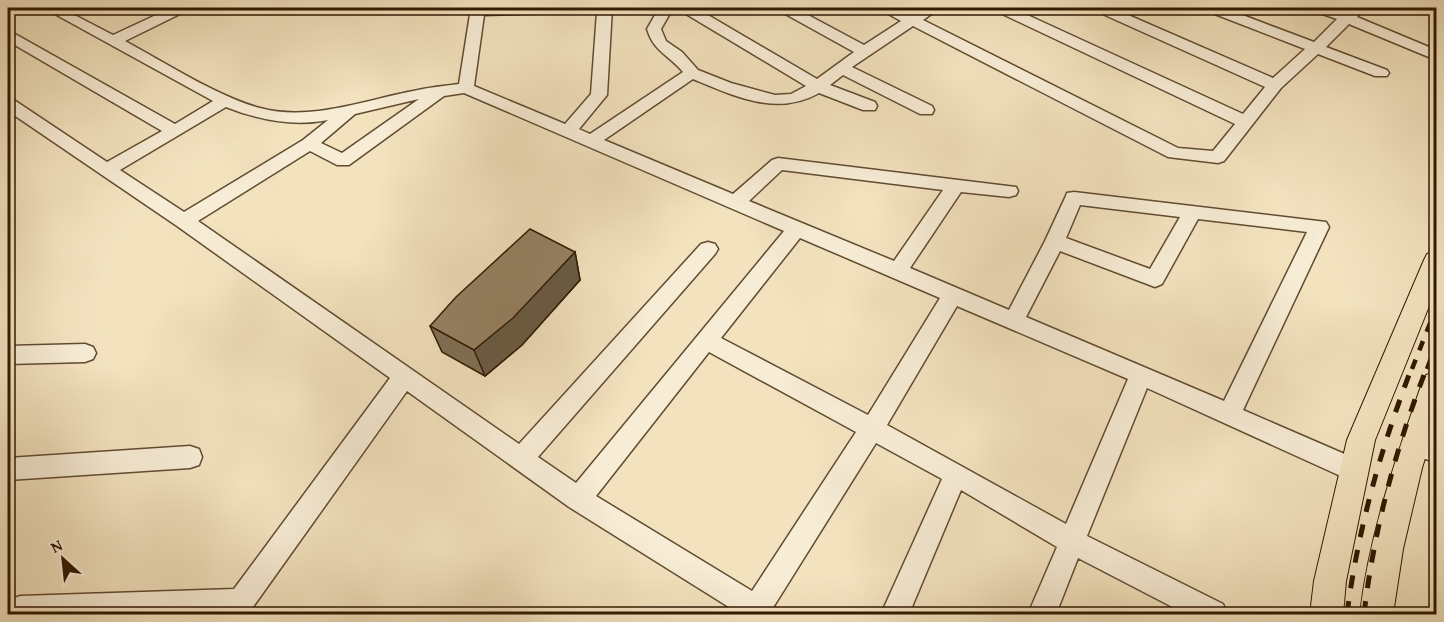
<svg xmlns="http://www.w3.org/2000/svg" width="1444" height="622" viewBox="0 0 1444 622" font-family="'Gentium Book Plus',serif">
	<rect width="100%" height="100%" fill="#f2e2be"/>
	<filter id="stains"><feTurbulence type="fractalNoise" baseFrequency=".00333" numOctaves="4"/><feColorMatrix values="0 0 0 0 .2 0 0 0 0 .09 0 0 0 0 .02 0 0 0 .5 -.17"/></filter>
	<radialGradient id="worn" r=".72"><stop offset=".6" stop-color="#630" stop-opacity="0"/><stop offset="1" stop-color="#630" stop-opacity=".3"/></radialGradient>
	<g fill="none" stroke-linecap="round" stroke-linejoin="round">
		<!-- minor casing -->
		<g stroke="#614b30" stroke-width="3">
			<path id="minor" d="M44 8H61L113 35 171 8H188L186 11 125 41C164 62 218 97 260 108 311 122 368 99 418 90 431 87 445 86 459 84L471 8H612L607 95 579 129 590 134 683 72C668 54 654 52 647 29L659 8H673L661 29 666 41 682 52 698 70 731 83 775 95 791 94 806 86 681 11 679 8H696L817 79 854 52 780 11 778 8H795L864 45 901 21 883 11 881 8H898L912 14 924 8H940L923 20 1178 148 1213 151 1235 124 996 11 994 8H1012L1243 114 1265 87 1096 11 1094 8H1112L1273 78 1305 49 1207 11 1205 8H1224L1314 42 1337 19 1314 11 1312 8H1331L1345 12 1349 8H1361L1362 10 1357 17 1436 50V60L1349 24 1326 47 1387 70 1389 73 1387 76H1375L1318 54 1281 88 1224 161 1218 163 1168 157 913 26 852 67 932 106 934 110 932 114H920L843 75 830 85 875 102 877 106 875 110H863L819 93C777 117 734 96 693 79L604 140 733 194 772 160 778 158 1016 187 1018 191 1016 195 1009 197 961 192 910 268 1009 310 1045 241 1065 198 1067 193 1074 192 1326 222 1329 227 1243 410 1363 462 1366 470 1363 478 1354 481 1345 478 1147 388 1087 536 1223 604 1227 614H1186L1078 558 1056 614H1028L1057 547 961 490 909 614H881L942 479 876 443 774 606 778 614H740L569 507 407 391 248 614H8L10 600 20 596 234 589 390 378 177 226 8 111V99L14 100 107 162 162 131 8 41V30L175 124 213 101ZM597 12 591 94 565 124 474 86 484 15ZM464 93 784 231 576 483 538 457 715 254 718 249 715 244 708 242 701 244 519 444 198 221 310 151 337 165H349L444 96ZM419 99 342 153 321 143 355 114ZM226 107C259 120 293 127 328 120L303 140 184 212 120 170ZM782 170 943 190 894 261 749 201ZM1080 205 1180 217 1150 269 1066 238ZM1198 219 1307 232 1224 401 1026 317 1060 251 1155 287 1162 284ZM800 238 940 298 868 415 721 338ZM957 306 1128 379 1066 524 887 425ZM709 352 856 432 752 591 596 496Z
				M85 344 93 347 96 353 93 359 85 362 8 364V346Z
				M1426 438 1436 442V462L1418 457 1414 449 1418 441Z
				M190 446 199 449 202 457 199 465 190 468 8 480V458Z"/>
		</g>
		<!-- major casing -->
		<g stroke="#311900" stroke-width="2">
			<path id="major" d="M1436 251V289L1375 440 1346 581 1343 614H1310L1314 581 1347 440 1424 260 1427 254Z
				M1436 372V423L1422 468 1403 549 1393 614H1360C1369 535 1396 458 1422 383L1426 375Z"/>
		</g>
		<!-- minor -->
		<use href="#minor" fill="#f7ecd5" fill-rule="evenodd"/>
		<!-- major -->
		<use href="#major" fill="#f2e2be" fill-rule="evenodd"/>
		<!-- rail-far1 -->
		<path stroke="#311900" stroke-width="4.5" stroke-dasharray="10 10" stroke-linecap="butt" d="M1412 369 1436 308
			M1427 369 1436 345"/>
		<!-- rail -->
		<path stroke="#311900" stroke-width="5" stroke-dasharray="13 13" stroke-linecap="butt" d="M1347 614C1358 528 1381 448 1412 367
			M1364 614C1374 529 1396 447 1427 367"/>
	</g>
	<!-- wall -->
	<path fill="#807055" stroke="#311900" stroke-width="1.5" d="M575 252 580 280 522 345 485 376 442 352 430 326Z"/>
	<!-- shaded-wall -->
	<path fill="#685b45" stroke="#311900" stroke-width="1.5" d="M575 252 580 280 522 345 485 376 474 350Z"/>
	<!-- building -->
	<path fill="#958263" stroke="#311900" stroke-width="1.5" d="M530 229 575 252 513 318 474 350 430 326 456 297Z"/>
	<!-- margin -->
	<rect width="1444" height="622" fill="none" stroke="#f2e2be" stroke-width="30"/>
	<rect x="9" y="9" width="1426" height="604" fill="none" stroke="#311900" stroke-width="3"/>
	<rect x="15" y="15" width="1414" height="592" fill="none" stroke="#311900" stroke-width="1.5"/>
	<!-- north arrow -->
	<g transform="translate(63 559) rotate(333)" stroke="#f7ecd5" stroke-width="4.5" paint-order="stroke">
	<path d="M0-4.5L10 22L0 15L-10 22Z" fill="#311900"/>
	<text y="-9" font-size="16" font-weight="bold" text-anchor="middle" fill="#311900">N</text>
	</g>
	<rect width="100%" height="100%" filter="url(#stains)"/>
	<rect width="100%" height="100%" fill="url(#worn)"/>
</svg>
